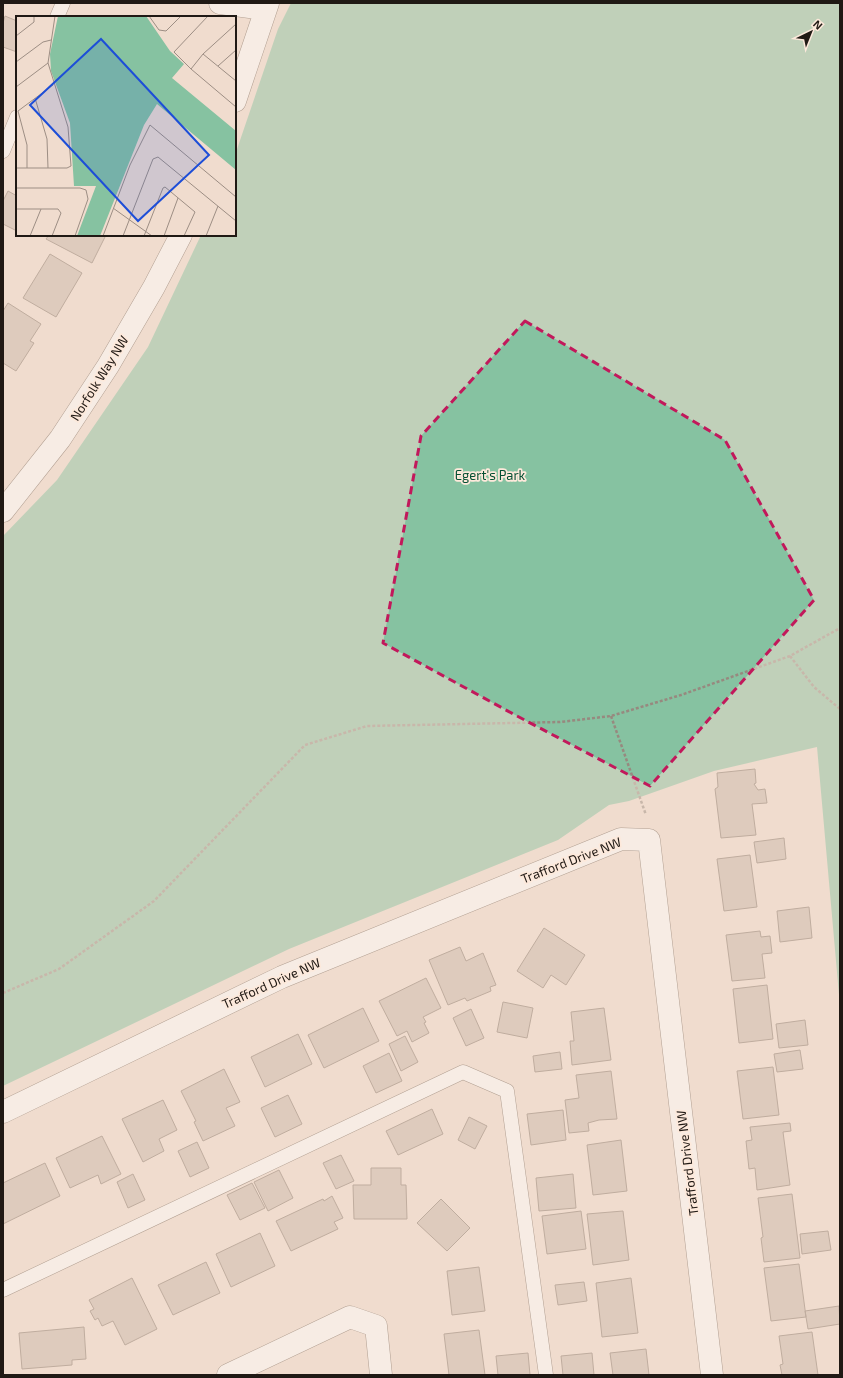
<svg xmlns="http://www.w3.org/2000/svg" width="843" height="1378" viewBox="0 0 843 1378" font-family="'Exo 2',sans-serif">
	<rect width="100%" height="100%" fill="#f0dcce"/>
	<!-- green -->
	<path fill="#86c2a1" d="M291 3H840V1006L817 747 714 771 629 801 609 805 558 840 289 949 3 1086V536L57 480 148 347 201 235H235V155L278 29Z"/>
	<!-- building -->
	<path fill="#c8b6a8" stroke="#847366" d="M5 16 17 21V52L3 47V23Z
		M8 191 17 196V231L3 224V201Z
		M49 235H106L92 263 46 239Z
		M50 254 82 273 56 317 23 298Z
		M8 303 41 324 30 341 34 343 16 371 3 363V311Z
		M755 769 756 783 754 784 758 790 765 789 767 803 752 804 756 835 721 838 715 789 718 787 717 773Z
		M784 838 786 859 757 863 754 842Z
		M750 855 757 907 724 911 717 859Z
		M809 907 812 938 780 942 777 911Z
		M544 928 585 955 566 985 551 975 543 988 517 971Z
		M760 931 761 937 770 936 772 953 762 954 765 978 732 981 726 935Z
		M460 947 466 961 483 953 496 985 490 987 491 991 467 1001 465 998 448 1005 429 960Z
		M426 978 441 1008 423 1017 426 1022 424 1023 429 1033 412 1042 407 1031 397 1036 379 1001Z
		M767 985 773 1039 739 1043 733 989Z
		M503 1002 533 1008 527 1038 497 1032Z
		M363 1008 379 1041 324 1068 308 1035Z
		M604 1008 611 1060 572 1065 570 1041H574L571 1012Z
		M471 1009 484 1038 466 1046 453 1018Z
		M805 1020 808 1045 779 1048 776 1024Z
		M298 1034 312 1064 265 1087 251 1057Z
		M405 1036 418 1062 401 1071 389 1044Z
		M800 1050 803 1069 777 1072 774 1054Z
		M560 1052 562 1069 535 1072 533 1056Z
		M389 1053 402 1081 376 1093 363 1066Z
		M773 1067 779 1115 743 1119 737 1071Z
		M224 1069 240 1102 226 1108 235 1126 203 1141 194 1122 196 1121 181 1091Z
		M611 1071 617 1119 599 1120 588 1123 589 1131 569 1133 565 1100 579 1098 576 1075Z
		M288 1095 302 1124 275 1137 261 1108Z
		M163 1100 177 1130 159 1139 164 1151 143 1162 122 1119Z
		M432 1109 443 1134 398 1155 386 1131Z
		M563 1110 566 1140 531 1145 527 1114Z
		M469 1117 487 1126 475 1149 458 1140Z
		M790 1123 791 1131 783 1132 790 1185 757 1190 755 1168 749 1169 746 1141 752 1140 750 1127Z
		M102 1136 121 1174 101 1184 98 1175 70 1188 56 1158Z
		M621 1140 627 1191 593 1195 587 1145Z
		M197 1142 209 1168 190 1177 178 1151Z
		M341 1155 354 1181 336 1189 323 1163Z
		M45 1163 60 1196 3 1224V1183Z
		M371 1168H401V1185H406L407 1219H354L353 1185H371Z
		M279 1170 293 1198 268 1211 254 1182Z
		M133 1174 145 1200 128 1208 117 1182Z
		M573 1174 576 1208 539 1211 536 1178Z
		M252 1183 265 1208 240 1220 227 1195Z
		M792 1194 800 1258 764 1262 761 1238 763 1237 758 1198Z
		M332 1196 343 1218 334 1222 338 1229 291 1251 276 1221 323 1199 324 1201Z
		M441 1199 470 1228 447 1251 417 1223Z
		M581 1211 586 1249 547 1254 542 1216Z
		M623 1211 629 1260 593 1265 587 1214Z
		M828 1231 831 1250 802 1254 800 1234Z
		M260 1233 275 1266 231 1287 216 1254Z
		M206 1262 220 1293 173 1315 158 1285Z
		M799 1264 806 1317 771 1321 764 1268Z
		M479 1267 485 1311 452 1315 447 1271Z
		M132 1278 157 1329 125 1345 113 1321 102 1326 98 1318 95 1320 90 1311 94 1309 89 1300Z
		M631 1278 638 1333 602 1337 596 1283Z
		M584 1282 587 1301 558 1305 555 1285Z
		M839 1306 840 1324 808 1329 805 1311Z
		M84 1327 86 1359 72 1360V1365L22 1369 19 1333Z
		M479 1330 485 1375H449L444 1334Z
		M812 1332 818 1375H782L780 1365 783 1364 779 1336Z
		M646 1349 649 1375H613L610 1353Z
		M528 1353 530 1375H498L496 1356Z
		M592 1353 594 1375H563L561 1356Z"/>
	<g fill="none" stroke-linecap="round" stroke-linejoin="round">
		<!-- service casing -->
		<g stroke="#66564a" stroke-width="15">
			<path id="service" d="M57 17 63 3
				M3 151 17 117
				M3 1290 463 1072 507 1091 546 1375"/>
		</g>
		<!-- minor casing -->
		<g stroke="#66564a" stroke-width="23">
			<path id="minor" d="M220 3 265 9
				M235 101 268 3
				M3 511 60 439 108 366 154 287 181 235
				M3 1112 282 977 621 839 649 840 712 1375
				M228 1375 350 1317 376 1326 381 1375"/>
		</g>
		<!-- path -->
		<path stroke="#97897f" stroke-width="2.5" stroke-dasharray="3 2" stroke-linecap="butt" d="M790 656 814 687 840 709
			M611 716 646 815
			M3 993 59 969 154 901 305 745 367 726 560 722 611 716 681 695 790 656 840 628"/>
		<!-- service -->
		<use href="#service" stroke="#fff" stroke-width="14"/>
		<!-- minor -->
		<use href="#minor" stroke="#fff" stroke-width="22"/>
	</g>
	<!-- marked area -->
	<path d="M0 0H843V1378H0ZM525 321 725 440 814 600 650 786 517 716 383 643 421 436Z" fill="#f0dcce" fill-opacity=".55" fill-rule="evenodd"/>
	<path fill="none" stroke="#c2185b" stroke-width="3" stroke-dasharray="8 5" stroke-linejoin="round" d="M525 321 725 440 814 600 650 786 517 716 383 643 421 436Z"/>
	<g text-anchor="middle" stroke-width="3.5" stroke-linejoin="round" paint-order="stroke">
		<!-- street labels -->
		<g font-size="13" fill="#201914" stroke="#fde9db">
			<text transform="translate(99 378) rotate(-58)" y="5">Norfolk Way NW</text>
			<text transform="translate(571 860) rotate(-21)" y="5">Trafford Drive NW</text>
			<text transform="translate(271 983) rotate(-24)" y="5">Trafford Drive NW</text>
			<text transform="translate(687 1163) rotate(-97)" y="5">Trafford Drive NW</text>
		</g>
		<!-- park labels -->
		<g font-size="13" fill="#044f32" stroke="#fde9db">
			<text x="490" y="480">Egert's Park</text>
		</g>
	</g>
	<!-- overview -->
	<g transform="translate(16 16)">
		<rect width="220" height="220" fill="#f0dcce"/>
		<path d="M42 0H130L154 35 168 48 156 62 220 115V154L141 88 128 109 84 220H61L80 170H58L54 107 35 55 34 38Z" fill="#86c2a1"/>
		<path fill="none" stroke="#9d8e84" stroke-width="1" d="M133 0 143 14 150 15 165 0M220 8 187 38 175 53 220 91M0 20 18 6V0M187 38 220 65M0 46 27 26 35 24M202 50 220 34M175 53 158 36 192 0M0 71 32 47M19 82 31 123 32 152M0 152H51L55 150 52 111 32 47 39 0M11 152V129L2 95 37 69M0 172H64L70 174 72 183 59 220M97 192 136 220M0 193H42L45 197 36 220M14 220 25 193M87 220 114 149 134 109 220 181M107 220 137 143 142 141 220 205M128 220 147 172 149 171 179 196 168 220M148 220 162 182M190 220 202 190"/>
		<path fill="#1d4ed8" fill-opacity="0.15" stroke="#1d4ed8" stroke-width="2" d="M85 23 193 139 122 205 14 89Z"/>
		<rect width="220" height="220" fill="none" stroke="#201914" stroke-width="2"/>
	</g>
	<!-- border -->
	<rect width="843" height="1378" fill="none" stroke="#201914" stroke-width="8"/>
	<!-- north arrow -->
	<g transform="translate(811 32) rotate(43)" stroke="#fde9db" stroke-width="3" paint-order="stroke">
	<path d="M0-3L7 15L0 10L-7 15Z" fill="#201914"/>
	<text y="-6" font-size="11" font-weight="bold" text-anchor="middle" fill="#201914">N</text>
	</g>
</svg>
